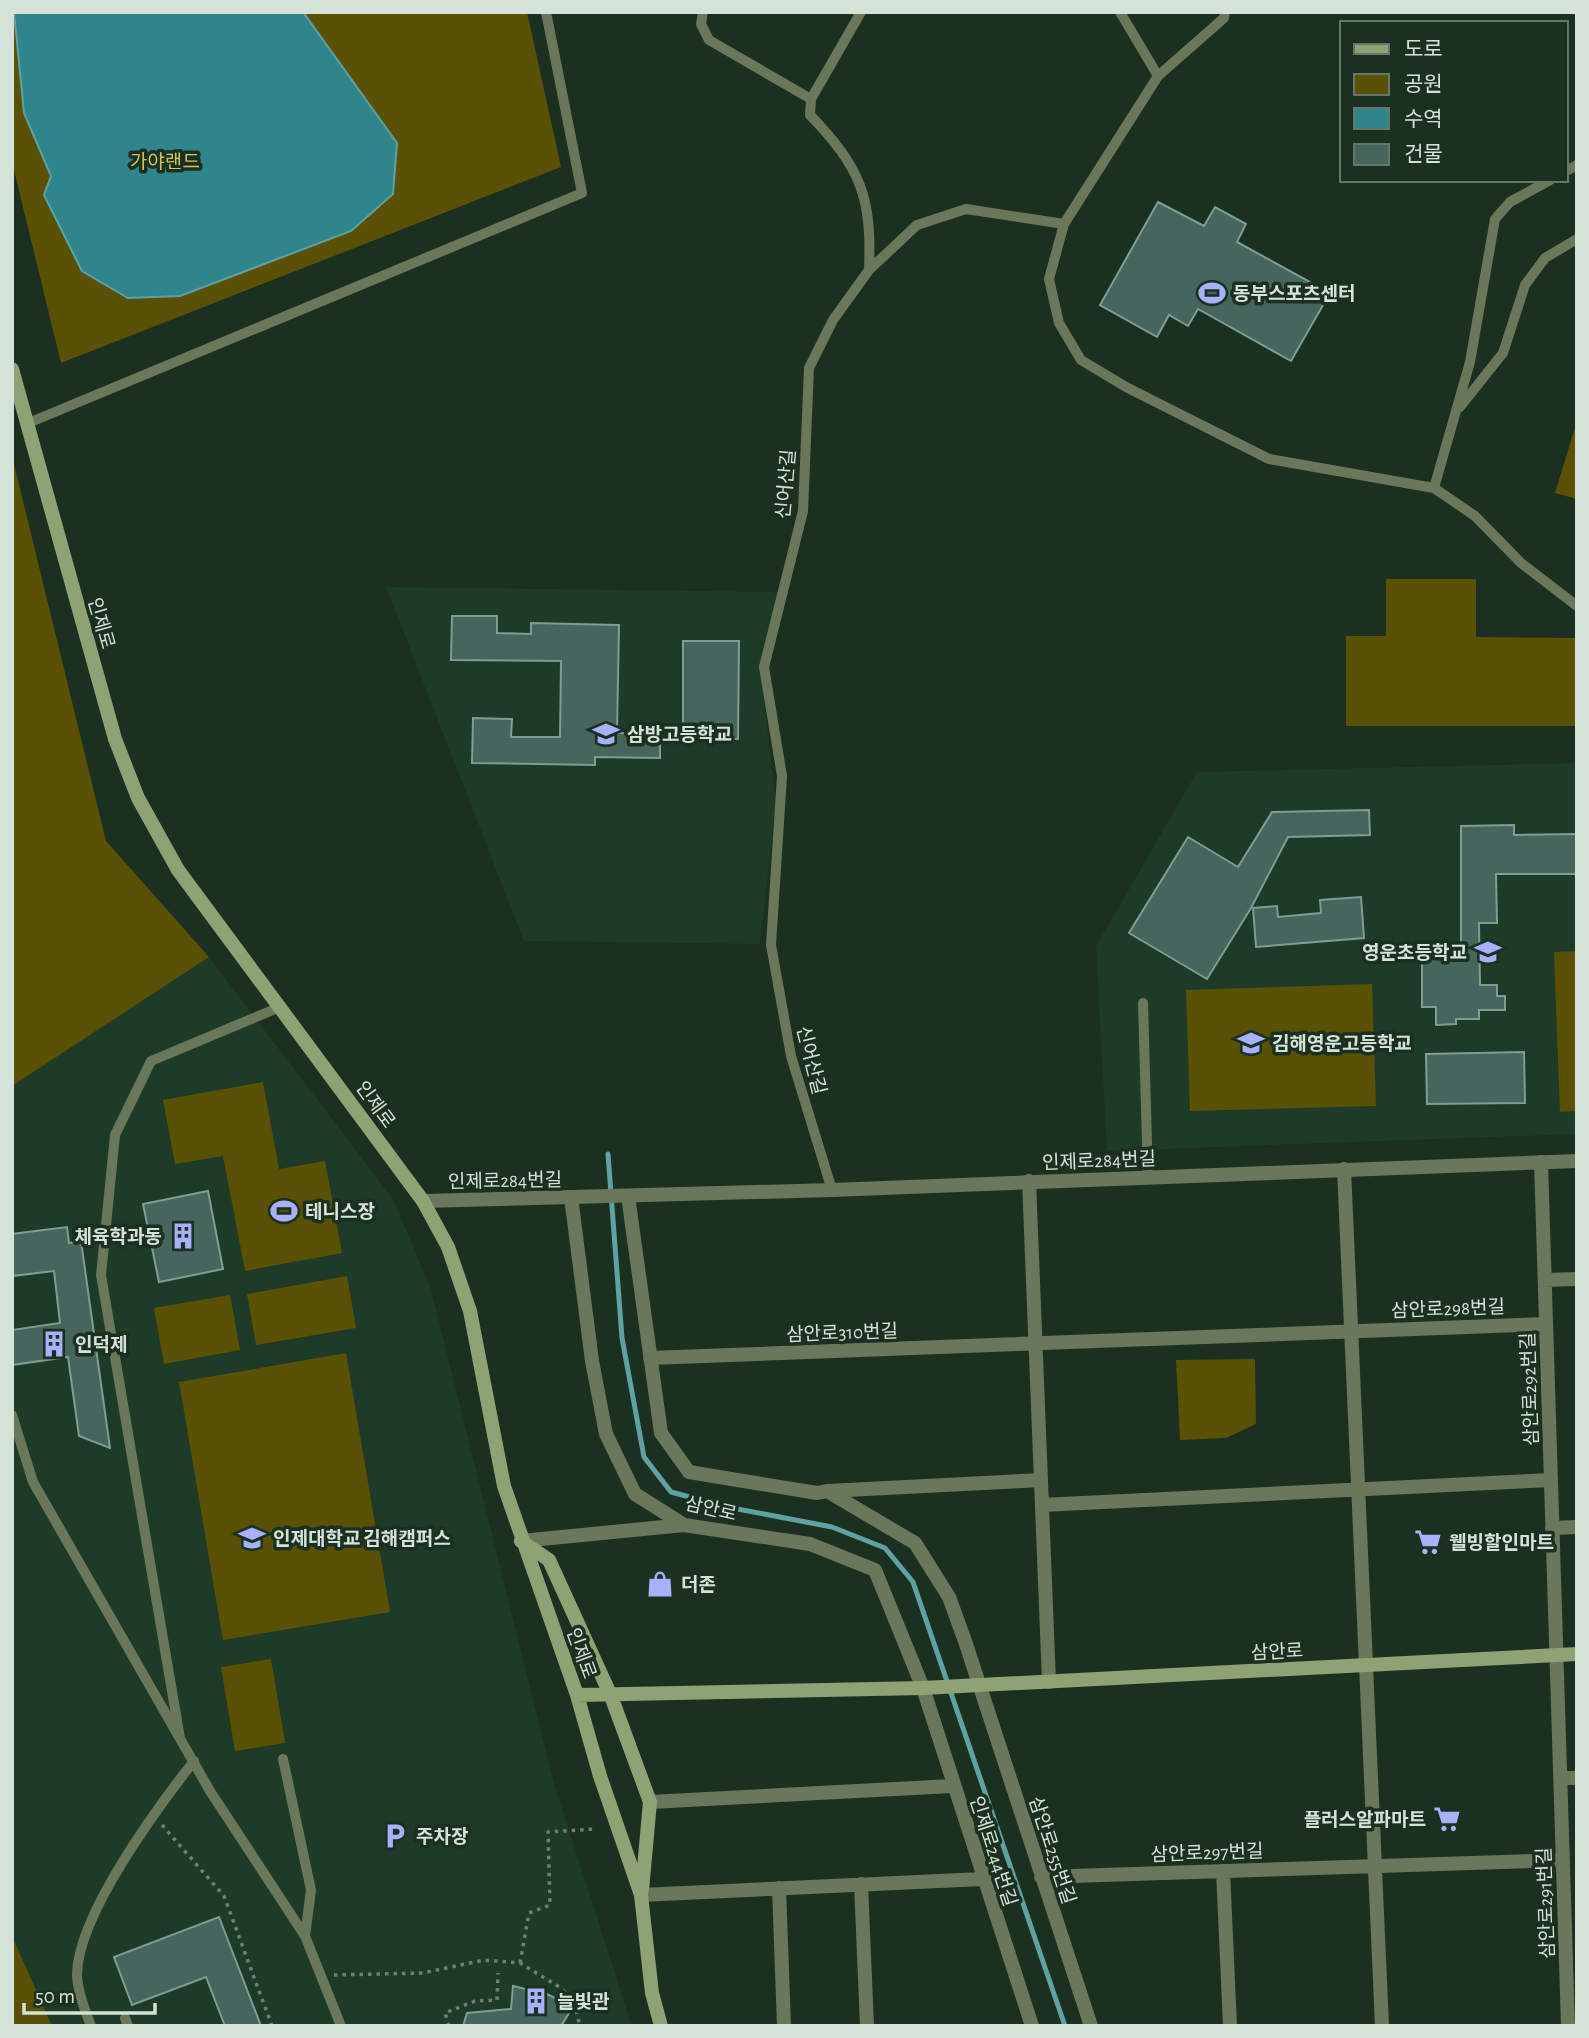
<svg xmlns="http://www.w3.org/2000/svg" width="1589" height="2038" viewBox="0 0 1589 2038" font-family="'Alegreya Sans','Noto Sans KR',sans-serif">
	<rect width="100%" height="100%" fill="#1b3021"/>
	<!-- built -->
	<path fill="#1e3b27" d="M386 587 781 592 760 667 776 801 760 944 524 941Z
		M1577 763V1134L1107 1151 1096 946 1197 772Z
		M209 957 393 1199 431 1289 555 1787 632 2026H52L12 1936V1086Z"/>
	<!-- green -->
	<path fill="#5a5106" d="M12 12H527L561 167 61 363 12 162Z
		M1577 421V499L1555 493Z
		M12 456 106 841 209 957 12 1086Z
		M1386 579H1476V637L1577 638V726H1346V636H1386Z
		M1577 951V1111L1560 1112 1554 952Z
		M1372 984 1376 1106 1190 1111 1186 990Z
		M263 1082 279 1169 325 1161 342 1253 245 1271 223 1156 175 1164 163 1100Z
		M347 1276 356 1328 256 1345 247 1294Z
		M230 1295 240 1350 164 1364 154 1308Z
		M346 1353 390 1612 223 1640 179 1382Z
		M1255 1359 1256 1424 1226 1438 1180 1440 1176 1360Z
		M271 1659 285 1743 235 1751 221 1667Z
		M12 1936 52 2026H12Z"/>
	<!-- water -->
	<path fill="#2e858c" stroke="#60a1a3" stroke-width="2" d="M14 12H303L397 143 393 194 351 231 180 296 128 298 82 271 44 195 51 176 24 113Z"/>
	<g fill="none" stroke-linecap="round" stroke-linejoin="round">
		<!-- stream -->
		<path stroke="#60a1a3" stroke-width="5" d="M608 1154 622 1338 644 1457 671 1492 727 1507 832 1527 885 1548 913 1582 1065 2026"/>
	</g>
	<!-- building -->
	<path fill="#45655d" stroke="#7c9e95" stroke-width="2" d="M1158 202 1204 226 1215 207 1246 224 1237 242 1330 293 1291 361 1198 309 1188 326 1169 315 1157 337 1100 305Z
		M452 616H497V633L531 634V623L619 625 617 733H660V758L595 757V765L472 763 473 718 512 719 511 737H560L561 661 451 660Z
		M683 641H739L738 739 683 738Z
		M1369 810 1370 835 1288 837 1251 908 1207 979 1129 933 1188 837 1238 867 1272 812Z
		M1514 825V835L1577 834V874H1496L1497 923H1479L1480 985H1497V996H1505V1010H1479V1019H1456V1024L1436 1025V1007H1422V944H1461V826Z
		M1361 897 1364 938 1256 947 1253 908 1277 906 1278 917 1321 913 1320 900Z
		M1524 1052 1525 1103 1427 1104 1426 1054Z
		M208 1191 223 1269 159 1282 143 1204Z
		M67 1227 69 1243 81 1241 110 1448 79 1436 68 1357 12 1365V1330L60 1323 54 1271 12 1276V1234Z
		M219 1917 261 2026H225L206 1977 132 2005 114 1957Z
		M513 1986 547 1994 573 2007 561 2026H463L467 2013 511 2009Z"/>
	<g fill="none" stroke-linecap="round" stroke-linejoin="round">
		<!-- path -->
		<path stroke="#6f8073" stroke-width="3.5" stroke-dasharray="3.5 5" stroke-linecap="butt" d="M162 1825 224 1896 272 2026
			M520 1963 529 1913 550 1905 548 1832 594 1829
			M334 1975 423 1973 484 1960 520 1963 561 1988 574 2002 580 2026
			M449 2026 445 2013 475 2001 497 2000 498 1973"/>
		<!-- service -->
		<path stroke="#6a775a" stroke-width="10" d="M703 12 701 24 709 40 811 99
			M861 12 811 99 810 115C861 168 872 197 869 270
			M1120 12 1158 76
			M1566 171 1577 165
			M1064 224 1049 279 1059 323 1081 360 1126 387 1269 459 1434 488 1475 516 1521 563 1577 606
			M1460 407 1503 353 1525 285 1545 258 1577 239
			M26 424 582 193 546 12
			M1434 488 1470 362 1495 219 1510 202 1550 180
			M1143 1003 1148 1178
			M832 1190 791 1056 771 945 782 776 764 667 803 511 809 368 833 320 869 270 917 225 966 209 1064 224 1158 76 1224 18 1225 12
			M12 1415 33 1482 210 1791 305 1936 341 2026
			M180 1738 101 1275 115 1135 151 1061 280 1007
			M283 1759 311 1890 305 1936
			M125 2018 128 2026
			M91 2026C85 2011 77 1990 77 1974 78 1915 157 1808 194 1761"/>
		<!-- minor -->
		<path stroke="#6a775a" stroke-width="14" d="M1541 1162 1568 2026
			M1344 1169 1382 2026
			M1029 1181 1049 1682
			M628 1196 661 1433 689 1472 817 1493 827 1491 915 1543 949 1597 965 1641 1091 2026
			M571 1197 592 1361 606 1434 635 1494 684 1525 810 1544 875 1570 923 1688 1032 2026
			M1545 1280 1577 1279
			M650 1358 1546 1324
			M828 1491 1041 1480
			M1042 1505 1551 1480
			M1552 1528 1577 1527
			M521 1541 684 1525
			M1560 1778H1577
			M650 1802 952 1786
			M1223 1871 1230 2026
			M1041 1877 1563 1860
			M861 1884 867 2026
			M779 1888 784 2026
			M641 1895 982 1879"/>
		<!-- tertiary -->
		<path stroke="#6a775a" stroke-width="14" d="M423 1201 832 1190 1577 1161"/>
		<!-- secondary -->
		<path stroke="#8ea273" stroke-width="14" d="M12 369 115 739 138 798 178 870 423 1201 448 1247 470 1311 504 1486 577 1695 600 1776 641 1895 652 1993 661 2026
			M521 1541 549 1560 611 1696 650 1802 642 1890
			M577 1695 923 1688 1577 1654"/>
	</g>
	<!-- icons -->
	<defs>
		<g id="stadium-bare" transform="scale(2.1)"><path d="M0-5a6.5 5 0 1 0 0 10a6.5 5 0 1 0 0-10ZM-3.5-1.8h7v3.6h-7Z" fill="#a9b0fc" stroke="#1b3021" stroke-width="2.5" paint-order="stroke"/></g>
		<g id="school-bare" transform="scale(2.1)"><path d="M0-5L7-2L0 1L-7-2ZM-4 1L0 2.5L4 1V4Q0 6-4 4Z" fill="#a9b0fc" stroke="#1b3021" stroke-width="2.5" paint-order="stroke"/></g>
		<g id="building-bare" transform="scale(2.1)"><path d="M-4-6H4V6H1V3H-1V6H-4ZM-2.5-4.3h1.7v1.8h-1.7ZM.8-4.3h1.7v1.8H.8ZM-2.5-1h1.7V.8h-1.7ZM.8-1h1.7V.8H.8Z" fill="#a9b0fc" stroke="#1b3021" stroke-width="2.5" paint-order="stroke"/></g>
		<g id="university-bare" transform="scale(2.1)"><path d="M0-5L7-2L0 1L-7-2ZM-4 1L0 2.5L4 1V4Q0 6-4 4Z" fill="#a9b0fc" stroke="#1b3021" stroke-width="2.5" paint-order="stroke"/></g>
		<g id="supermarket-bare" transform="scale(2.1)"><path d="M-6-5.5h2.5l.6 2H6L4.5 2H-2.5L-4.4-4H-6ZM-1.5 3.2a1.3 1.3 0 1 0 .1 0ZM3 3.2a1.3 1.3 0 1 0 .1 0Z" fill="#a9b0fc" stroke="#1b3021" stroke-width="2.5" paint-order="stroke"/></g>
		<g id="shop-bare" transform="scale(2.1)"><path d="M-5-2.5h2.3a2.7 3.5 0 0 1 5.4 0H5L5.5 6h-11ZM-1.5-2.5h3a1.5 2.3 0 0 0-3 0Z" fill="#a9b0fc" stroke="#1b3021" stroke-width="2.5" paint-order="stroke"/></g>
		<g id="parking-bare" transform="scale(2.1)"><path d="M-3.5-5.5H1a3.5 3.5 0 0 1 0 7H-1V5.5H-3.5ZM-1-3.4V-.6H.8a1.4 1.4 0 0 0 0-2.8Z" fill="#a9b0fc" stroke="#1b3021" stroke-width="2.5" paint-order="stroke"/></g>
	</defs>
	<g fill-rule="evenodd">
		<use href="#stadium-bare" x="1212" y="293"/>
		<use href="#school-bare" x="606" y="734"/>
		<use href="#school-bare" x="1488" y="952"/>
		<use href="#school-bare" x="1251" y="1043"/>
		<use href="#stadium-bare" x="284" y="1211"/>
		<use href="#building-bare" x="183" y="1236"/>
		<use href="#building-bare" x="54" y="1344"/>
		<use href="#university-bare" x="252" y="1538"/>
		<use href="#supermarket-bare" x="1428" y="1542"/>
		<use href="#shop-bare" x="660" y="1584"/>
		<use href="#supermarket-bare" x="1447" y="1819"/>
		<use href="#parking-bare" x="395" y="1836"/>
		<use href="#building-bare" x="536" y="2001"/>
	</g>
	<g text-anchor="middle" stroke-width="7" stroke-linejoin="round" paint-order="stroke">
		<!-- park labels -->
		<g font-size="19" fill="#d2c355" stroke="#1b3021">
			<text x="165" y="168">가야랜드</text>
		</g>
		<!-- poi labels -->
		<g font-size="19" font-weight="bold" fill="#d5e2d8" stroke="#1b3021" text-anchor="start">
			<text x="1233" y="300">동부스포츠센터</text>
			<text x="627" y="741">삼방고등학교</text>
			<text x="1467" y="959" text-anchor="end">영운초등학교</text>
			<text x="1272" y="1050">김해영운고등학교</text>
			<text x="305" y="1218">테니스장</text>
			<text x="162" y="1243" text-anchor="end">체육학과동</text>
			<text x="75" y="1351">인덕제</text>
			<text x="273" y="1545">인제대학교 김해캠퍼스</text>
			<text x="1449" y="1549">웰빙할인마트</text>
			<text x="681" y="1591">더존</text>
			<text x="1426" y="1826" text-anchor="end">플러스알파마트</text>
			<text x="416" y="1843">주차장</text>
			<text x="557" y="2008">늘빛관</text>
		</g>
		<!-- street labels -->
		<g font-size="19" fill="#d5e2d8" stroke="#1b3021">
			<text transform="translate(785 484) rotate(-85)" y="7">신어산길</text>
			<text transform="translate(102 623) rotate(74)" y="7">인제로</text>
			<text transform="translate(812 1060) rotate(76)" y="7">신어산길</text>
			<text transform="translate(376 1104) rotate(54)" y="7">인제로</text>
			<text transform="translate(1099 1160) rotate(-2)" y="7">인제로284번길</text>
			<text transform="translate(505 1180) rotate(-1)" y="7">인제로284번길</text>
			<text transform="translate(1448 1308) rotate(-2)" y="7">삼안로298번길</text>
			<text transform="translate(842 1332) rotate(-2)" y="7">삼안로310번길</text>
			<text transform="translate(1529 1389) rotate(-92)" y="7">삼안로292번길</text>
			<text transform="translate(711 1508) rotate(13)" y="7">삼안로</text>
			<text transform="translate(1277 1651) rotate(-3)" y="7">삼안로</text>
			<text transform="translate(582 1653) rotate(70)" y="7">인제로</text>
			<text transform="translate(1053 1850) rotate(72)" y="7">삼안로255번길</text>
			<text transform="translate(994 1851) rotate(72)" y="7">인제로244번길</text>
			<text transform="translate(1207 1852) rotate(-2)" y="7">삼안로297번길</text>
			<text transform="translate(1545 1903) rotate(-92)" y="7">삼안로291번길</text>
		</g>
	</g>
	<!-- border -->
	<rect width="1589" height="2038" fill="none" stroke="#d5e2d8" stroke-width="28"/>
	<!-- legend -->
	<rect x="1340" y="21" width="228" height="161" fill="#1b3021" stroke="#65776a" stroke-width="2"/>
	<rect x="1354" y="44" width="35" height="10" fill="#8ea273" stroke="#65776a" stroke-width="2"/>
	<text x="1404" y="56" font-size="21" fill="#d5e2d8">도로</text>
	<rect x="1354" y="74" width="35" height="21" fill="#5a5106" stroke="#65776a" stroke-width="2"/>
	<text x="1404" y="91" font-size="21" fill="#d5e2d8">공원</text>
	<rect x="1354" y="108" width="35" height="21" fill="#2e858c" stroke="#65776a" stroke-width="2"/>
	<text x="1404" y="126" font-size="21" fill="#d5e2d8">수역</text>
	<rect x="1354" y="144" width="35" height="21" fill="#45655d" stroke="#65776a" stroke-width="2"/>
	<text x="1404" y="161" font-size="21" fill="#d5e2d8">건물</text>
	<!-- scale -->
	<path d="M24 2003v10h131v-10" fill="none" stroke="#d5e2d8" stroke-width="3.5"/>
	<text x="35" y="2003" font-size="21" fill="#d5e2d8" stroke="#1b3021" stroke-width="5" paint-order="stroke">50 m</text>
</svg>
